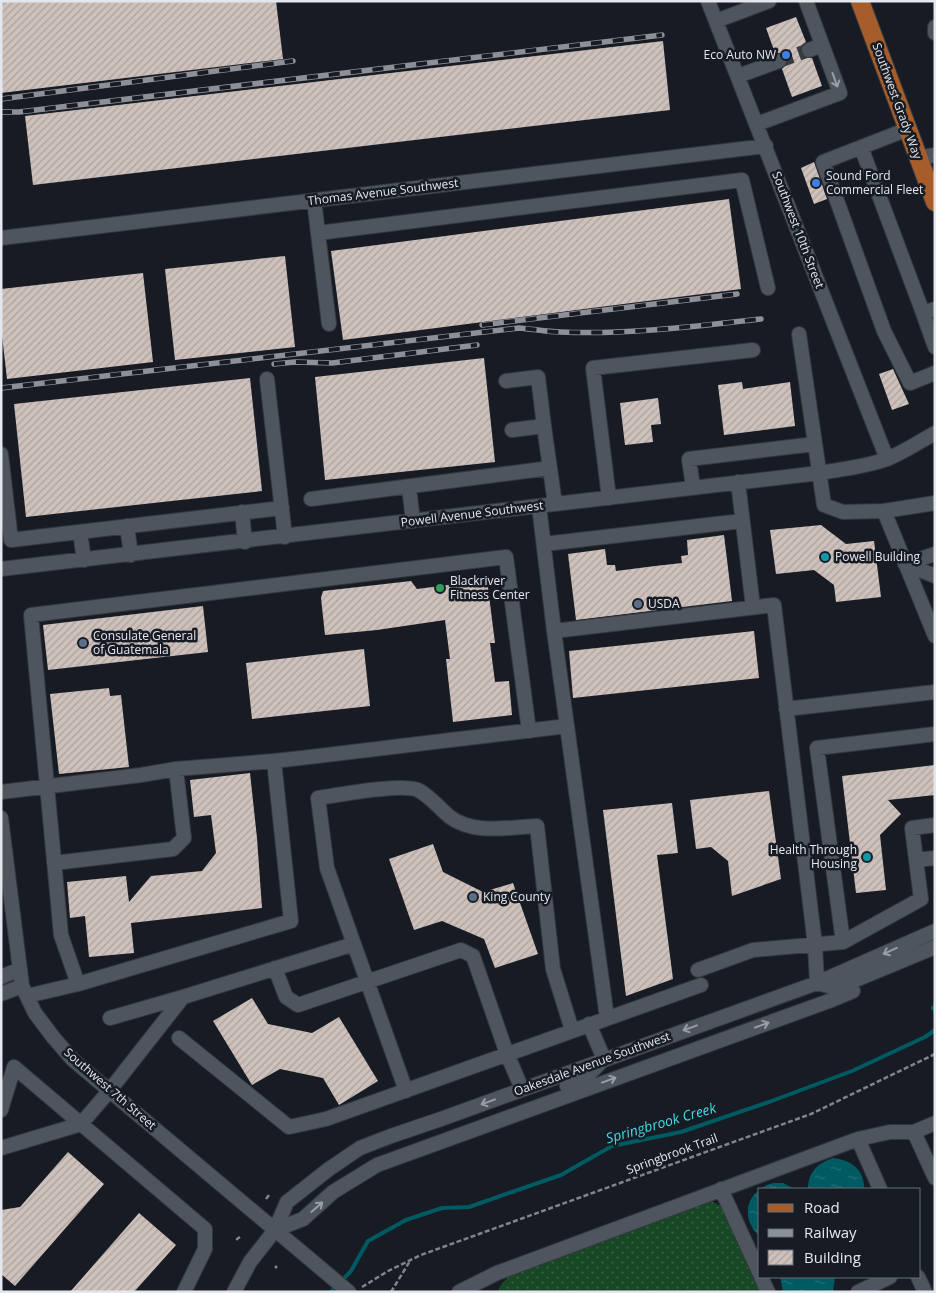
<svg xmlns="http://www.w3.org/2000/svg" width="936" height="1293" viewBox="0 0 936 1293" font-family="'Open Sans',sans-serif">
	<defs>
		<pattern id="grass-dots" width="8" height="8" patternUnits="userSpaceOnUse" patternTransform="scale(1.25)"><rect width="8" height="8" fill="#174725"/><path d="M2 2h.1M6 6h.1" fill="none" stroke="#396245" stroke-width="1.8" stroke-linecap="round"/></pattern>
		<pattern id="water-ripples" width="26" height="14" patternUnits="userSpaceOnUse" patternTransform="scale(1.25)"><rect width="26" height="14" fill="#005a61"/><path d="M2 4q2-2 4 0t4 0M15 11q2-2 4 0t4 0" fill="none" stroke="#257278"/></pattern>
		<pattern id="building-hatch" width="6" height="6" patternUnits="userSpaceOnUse" patternTransform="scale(1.25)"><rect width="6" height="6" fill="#cec0bb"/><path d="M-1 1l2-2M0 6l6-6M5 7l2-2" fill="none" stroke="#aca29e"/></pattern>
	</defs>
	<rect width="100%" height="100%" fill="#171c24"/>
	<!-- grass -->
	<path fill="url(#grass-dots)" d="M705 1200 713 1202 723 1207 763 1292H498L500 1286 513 1272Z"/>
	<!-- water -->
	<path fill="url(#water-ripples)" d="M833 1158C851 1160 865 1170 864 1189H808C808 1172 818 1163 833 1158Z
		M773 1183H783L795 1189H760V1237C739 1217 746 1191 773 1183Z
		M780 1277H835L833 1292H783Z"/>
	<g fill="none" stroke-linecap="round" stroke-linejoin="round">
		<!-- stream -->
		<path stroke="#005a61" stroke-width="4" d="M935 1006 933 1008 935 1010
			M331 1292 351 1271 368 1241 406 1220 442 1208 469 1207 561 1175 612 1146 681 1132 769 1102 852 1071 925 1037 935 1030"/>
	</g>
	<!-- building -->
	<path fill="url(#building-hatch)" d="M1 1H276L283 59 1 93Z
		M796 17 806 42 802 45 801 53 804 57 812 58 822 86 792 97 782 69 787 63V58L781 53H775L766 28Z
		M663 41 670 110 33 185 25 116Z
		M814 162 827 199 814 204 801 168Z
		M729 199 741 289 343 340 331 251Z
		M285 256 295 347 175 360 165 269Z
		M143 273 153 362 7 379 1 327V289Z
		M484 358 495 462 325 480 315 377Z
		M893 369 909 404 892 410 879 374Z
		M250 378 262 491 26 517 14 404Z
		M742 382 743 389 790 382 795 426 724 435 718 385Z
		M658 398 661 424 651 425 653 442 625 445 620 403Z
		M821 525 846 544 874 541 881 597 836 602 834 585 814 570 776 574 770 530Z
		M724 535 732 601 576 620 568 554 605 549 607 565H615L616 571 655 566 682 563 681 556 688 555 687 540Z
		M487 580 495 643H490L495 682 509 681 512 715 453 722 446 659H450L445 620 377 630 325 635 321 598 323 591 411 581 417 589Z
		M203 606 208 652 48 670 43 625Z
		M754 631 759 678 573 698 569 651Z
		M364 649 370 706 252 719 246 663Z
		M109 688 110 696 121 695 129 767 59 774 50 694Z
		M935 765V795L888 800 901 814 880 835 886 890 856 893 842 776Z
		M250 773 257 838 262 908 131 923 134 953 89 957 85 916 70 918 67 882 126 876 129 902 151 876 202 871 216 853 211 815 194 817 190 780Z
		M769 791 781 879 732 896 728 861 711 847 696 849 690 800Z
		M672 803 678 853 657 855 673 979 626 996 603 810Z
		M433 844 443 872 483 892 513 883 538 954 495 968 484 939 442 921 414 930 389 859Z
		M252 998 268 1024 312 1033 339 1017 378 1081 339 1105 323 1078 280 1069 252 1085 213 1021Z
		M68 1152 104 1184 15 1286 1 1274V1210L20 1207Z
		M139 1213 176 1245 134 1292H70Z"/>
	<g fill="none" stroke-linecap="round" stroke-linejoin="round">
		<!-- minor-tunnel -->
		<path stroke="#363b42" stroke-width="14" stroke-dasharray="14 7" stroke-linecap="butt" d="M779 61 809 50"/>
		<!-- minor casing -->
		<g stroke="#35383e" stroke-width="16">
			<path id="minor" d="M708 1 887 459
				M716 21 769 1
				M935 27V33
				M809 50 822 45
				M738 76 779 61
				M757 124 840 93 806 1
				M908 129 823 162 884 331 910 383 935 373
				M861 147 923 313
				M918 158 935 155
				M314 200 318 233
				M1 238 766 146
				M935 309 923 313 935 347
				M329 324 318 233 742 180 768 288
				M799 334 824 505 843 512 884 511 935 503
				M267 379 285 537
				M506 381 538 377 544 426
				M512 430 544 426 555 504
				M1 454 11 540 282 508
				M738 482 753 607
				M409 487 413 521
				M693 487 689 459 815 444
				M609 498 593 368 753 350
				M311 499 550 468
				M539 506 554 631
				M884 511 935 636
				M242 512 245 542
				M127 526 131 555
				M80 532 84 560
				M544 544 742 521
				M905 564 935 576
				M905 564 935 554
				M1 569 819 473C842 469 865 467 887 459 904 452 919 442 935 433
				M786 709 935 692
				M529 731 506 557 31 615 61 935 78 984 291 921 274 761C372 750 470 738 567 726
				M1 792 141 775 176 769 274 761
				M1 818 22 986 35 1013 53 1037 73 1060 349 1292
				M916 860 935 858
				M54 863 173 849 184 838 176 769
				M843 942 817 748 935 734
				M275 968 286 997 298 1005 461 950 473 956 507 1054 522 1089
				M698 970 753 950 843 942 921 899 912 828 935 825
				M1 977 20 969
				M1 994 22 986
				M27 996 78 984
				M110 1018 183 997 354 944
				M607 1018 554 631 774 605 815 945 817 983 836 988 935 947
				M179 1038 289 1127 326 1119 701 985
				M567 1086 583 1080 604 1059 589 1024
				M406 1091 327 868 318 798C338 795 402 783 418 790 430 796 440 809 450 817 474 835 509 827 537 826L553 969 572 1030
				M1 1110 14 1067 205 1229V1249L184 1292
				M914 1132 935 1178
				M858 1139 880 1189
				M1 1148 81 1124 110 1090 183 997
				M721 1189 760 1274
				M275 1230 303 1219 333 1192 377 1165 829 1001 853 991
				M761 1277 768 1292
				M918 1277 925 1292
				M234 1292 250 1262 275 1230 287 1202 329 1169 360 1148 391 1136 441 1119 817 983 935 931
				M459 1292 497 1273 858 1139 890 1132H914L935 1123
				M858 1292 890 1277"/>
		</g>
		<!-- major casing -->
		<g stroke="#35383e" stroke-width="20">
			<path id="major" d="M860 1 935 202"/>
		</g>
		<!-- path -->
		<path stroke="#80858c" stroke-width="2.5" stroke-dasharray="5 2.5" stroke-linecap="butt" d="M266 1199 269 1195
			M240 1237 237 1239 240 1241
			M275 1266 277 1268
			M362 1287 388 1271 421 1255 811 1114 935 1054
			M391 1292 410 1261"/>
		<!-- minor -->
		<use href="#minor" stroke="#4f555e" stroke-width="14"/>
		<!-- major -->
		<use href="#major" stroke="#a75d29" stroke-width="18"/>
		<!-- rail casing -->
		<g stroke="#8c9097" stroke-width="5.5">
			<path id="rail" d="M1 99 293 61
				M1 112H19L662 35
				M482 325 737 294
				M274 364 295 362 332 363 477 345
				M1 388 519 328C533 329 547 332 561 332 628 335 695 326 761 319"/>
		</g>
		<!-- rail -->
		<use href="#rail" stroke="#171c24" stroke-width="4" stroke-dasharray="11" stroke-linecap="butt"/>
	</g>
	<!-- one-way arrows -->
	<defs><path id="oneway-shaft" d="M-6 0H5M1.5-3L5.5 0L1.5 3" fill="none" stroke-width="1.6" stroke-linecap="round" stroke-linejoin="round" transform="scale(1.25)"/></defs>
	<g stroke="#9a9ea6">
		<use href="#oneway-shaft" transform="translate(835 80) rotate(70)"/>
		<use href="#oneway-shaft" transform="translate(890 951) rotate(156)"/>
		<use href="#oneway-shaft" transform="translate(762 1025) rotate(-20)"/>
		<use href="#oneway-shaft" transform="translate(690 1028) rotate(160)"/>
		<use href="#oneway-shaft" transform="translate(609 1080) rotate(-20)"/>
		<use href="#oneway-shaft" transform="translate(488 1102) rotate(160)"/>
		<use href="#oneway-shaft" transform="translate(317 1207) rotate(-41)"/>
	</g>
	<!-- markers -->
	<g fill="#3f7fe0" stroke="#171c24" stroke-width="2">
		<circle cx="786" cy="55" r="5"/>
		<circle cx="816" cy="183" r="5"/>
	</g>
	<g fill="#0f9aa8" stroke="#171c24" stroke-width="2">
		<circle cx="825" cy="557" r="5"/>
		<circle cx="867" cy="857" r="5"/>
	</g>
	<circle fill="#2e9e5b" stroke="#171c24" stroke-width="2" cx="440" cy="588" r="5"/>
	<g fill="#5c6f8a" stroke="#171c24" stroke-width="2">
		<circle cx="638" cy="604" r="5"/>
		<circle cx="83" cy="643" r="5"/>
		<circle cx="473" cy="897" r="5"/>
	</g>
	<g text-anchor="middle" stroke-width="5" stroke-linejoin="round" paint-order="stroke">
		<!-- poi labels -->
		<g font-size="12" fill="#e4e8ee" stroke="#171c24" text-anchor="start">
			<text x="776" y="59" text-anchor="end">Eco Auto NW</text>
			<text x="826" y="180">Sound Ford<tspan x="826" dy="14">Commercial Fleet</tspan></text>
			<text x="835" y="561">Powell Building</text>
			<text x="450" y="585">Blackriver<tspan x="450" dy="14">Fitness Center</tspan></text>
			<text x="648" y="608">USDA</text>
			<text x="93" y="640">Consulate General<tspan x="93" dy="14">of Guatemala</tspan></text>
			<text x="857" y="854" text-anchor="end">Health Through<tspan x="857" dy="14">Housing</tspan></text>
			<text x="483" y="901">King County</text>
		</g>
		<!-- street labels -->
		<g font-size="12" fill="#e4e8ee" stroke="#171c24">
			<text transform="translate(897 101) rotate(70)" y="4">Southwest Grady Way</text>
			<text transform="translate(383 192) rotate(-7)" y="4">Thomas Avenue Southwest</text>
			<text transform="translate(798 230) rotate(69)" y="4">Southwest 10th Street</text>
			<text transform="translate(472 514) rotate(-7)" y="4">Powell Avenue Southwest</text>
			<text transform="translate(592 1064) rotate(-20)" y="4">Oakesdale Avenue Southwest</text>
			<text transform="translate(110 1089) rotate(41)" y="4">Southwest 7th Street</text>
			<text transform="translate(672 1154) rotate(-20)" y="4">Springbrook Trail</text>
		</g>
		<!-- water labels -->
		<g font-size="14" font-style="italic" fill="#46d7e5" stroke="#171c24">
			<text transform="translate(661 1123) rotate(-16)" y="5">Springbrook Creek</text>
		</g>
	</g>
	<!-- border -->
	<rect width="936" height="1293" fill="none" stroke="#e4e8ee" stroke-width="5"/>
	<!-- legend -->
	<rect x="758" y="1188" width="162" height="90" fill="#171c24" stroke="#696e75"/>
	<rect x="768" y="1204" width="25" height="8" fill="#a75d29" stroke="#696e75"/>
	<text x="804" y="1213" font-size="15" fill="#e4e8ee">Road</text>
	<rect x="768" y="1229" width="25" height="8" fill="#8c9097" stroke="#696e75"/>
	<text x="804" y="1238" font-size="15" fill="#e4e8ee">Railway</text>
	<rect x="768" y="1250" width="25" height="15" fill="url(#building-hatch)" stroke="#696e75"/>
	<text x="804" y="1263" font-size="15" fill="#e4e8ee">Building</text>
</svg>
